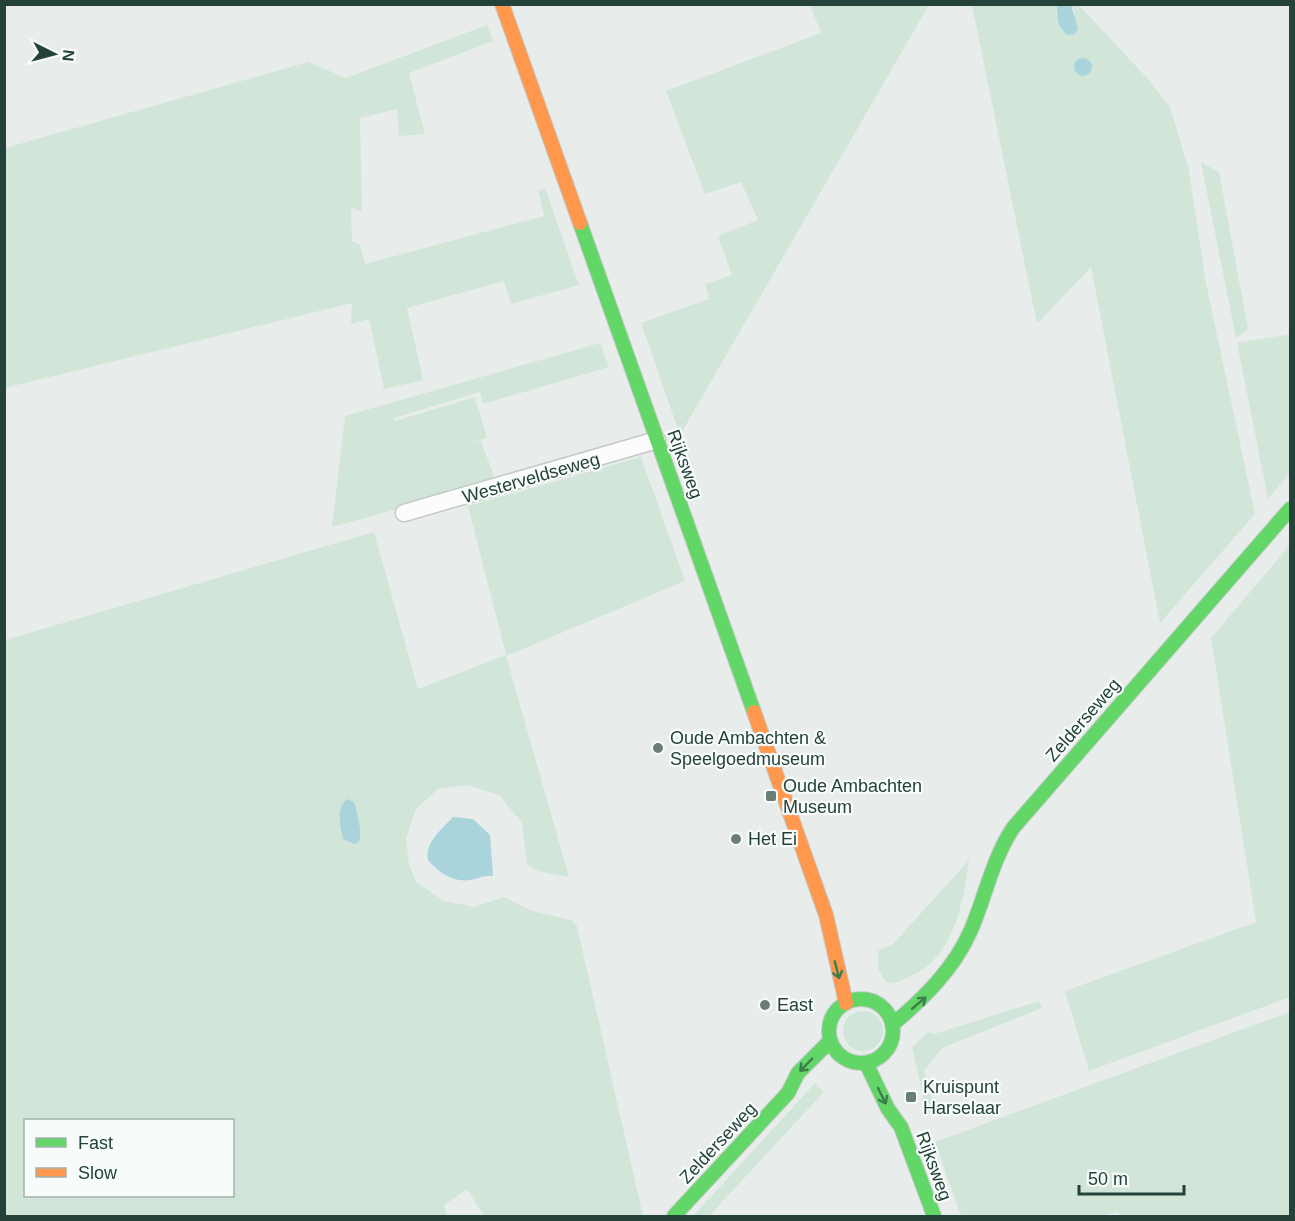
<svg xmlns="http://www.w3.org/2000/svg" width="1295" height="1221" viewBox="0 0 1295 1221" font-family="Helvetica,sans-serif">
	<rect width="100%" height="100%" fill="#e8edeb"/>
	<!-- green -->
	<path fill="#d1e6d8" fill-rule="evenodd" d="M810 5H929L680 435 641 323 709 299 705 284 732 275 718 236 758 220 741 182 705 194 666 91 821 33Z
		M972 5H1057L1056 16 1076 14 1071 5H1079L1148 79 1170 107 1189 171 1206 283 1255 514 1160 623 1091 267 1037 324Z
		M487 25 493 41 409 73 425 134 399 136 397 109 360 118 362 212 351 207 352 241 360 245 365 264 544 216 538 190 545 188 579 285 511 304 504 281 407 308 423 380 384 389 369 319 351 324 352 303 5 388V148L308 62 346 78Z
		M1201 162 1219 172 1248 329 1236 338Z
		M1290 334V473L1268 499 1237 343Z
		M600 343 609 367 483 404 480 392 394 418 395 421 475 397 487 438 473 442 481 441 496 482 332 527 345 416Z
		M641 457 685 581 506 656 569 877 537 871 527 864 522 823 499 795 468 785 438 789 416 809 406 839 409 864 416 882 444 901 474 907 504 897 532 911 571 920 577 926 643 1216H484L467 1189 444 1205 446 1216H5V640L374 532 418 689 506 655 468 506ZM341 808 357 810 358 823 343 839ZM26 1120H232V1196H26Z
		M1290 545V997L1089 1071 1065 991 1256 922 1211 638Z
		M969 860C965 893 957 937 932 962 923 971 907 978 895 983L886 982 878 969V951L893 944Z
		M1039 1001 1042 1008 942 1048 924 1071 935 1110 927 1114 912 1047 928 1032 934 1034Z
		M843 1031a20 20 0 1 1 40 0a20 20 0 1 1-40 0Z
		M1290 1012V1216H1120L1118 1212 1099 1216H961L935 1142Z
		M815 1083 824 1092 709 1216H693Z"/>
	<!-- water -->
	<path fill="#a9d4db" d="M1057 5H1071L1078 28 1075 34 1068 35C1057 28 1057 17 1057 5Z
		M1074 67a9 9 0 1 1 18 0a9 9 0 1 1-18 0Z
		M347 799 354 802C358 814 362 831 359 842L354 844 343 839C341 827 335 808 347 799Z
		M453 817 473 819 490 835 493 876C483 875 479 879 470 880 453 883 438 872 428 860 424 843 442 829 453 817Z"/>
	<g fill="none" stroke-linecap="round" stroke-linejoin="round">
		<!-- street casing -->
		<g stroke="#c5cac8" stroke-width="19">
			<path id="street" d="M404 513 657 440"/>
		</g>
		<!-- fast casing -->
		<g stroke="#c3cbc8" stroke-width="16">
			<path id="fast" d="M580 223 754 712
				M829 1031a32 32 0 1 1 64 0a32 32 0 1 1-64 0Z
				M892 1025C924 998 954 969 971 930 986 895 992 860 1013 828L1290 509
				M866 1063 888 1109 901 1127 934 1216
				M674 1216 788 1093 798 1073 830 1041"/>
		</g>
		<!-- slow casing -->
		<g stroke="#c3cbc8" stroke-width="16">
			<path id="slow" d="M502 4 580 223
				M754 712 826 915 846 1003"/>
		</g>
		<!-- street -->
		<use href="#street" stroke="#fcfcfc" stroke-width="16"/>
		<!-- fast -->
		<use href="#fast" stroke="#63d668" stroke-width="14"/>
		<!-- slow -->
		<use href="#slow" stroke="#ff974d" stroke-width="14"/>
	</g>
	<!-- one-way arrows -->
	<defs><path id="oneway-shaft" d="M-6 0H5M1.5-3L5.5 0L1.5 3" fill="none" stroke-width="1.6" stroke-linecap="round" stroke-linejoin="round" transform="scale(1.5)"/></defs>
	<g stroke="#3d7d4c">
		<use href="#oneway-shaft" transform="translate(837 970) rotate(75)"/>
		<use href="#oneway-shaft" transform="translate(919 1003) rotate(-40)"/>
		<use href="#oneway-shaft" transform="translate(806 1065) rotate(134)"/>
		<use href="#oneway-shaft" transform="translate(882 1096) rotate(64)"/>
	</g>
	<!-- markers -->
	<g fill="#697e78" stroke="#f7fbf9" stroke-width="2">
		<circle cx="658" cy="748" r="6"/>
		<rect x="765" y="790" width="12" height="12" rx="3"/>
		<circle cx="736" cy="839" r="6"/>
		<circle cx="765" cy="1005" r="6"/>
		<rect x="905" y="1091" width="12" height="12" rx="3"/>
	</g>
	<g text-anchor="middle" stroke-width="4.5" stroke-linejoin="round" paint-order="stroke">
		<!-- street labels -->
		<g font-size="18" fill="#24423a" stroke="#f7fbf9">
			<text transform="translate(685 464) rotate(70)" y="6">Rijksweg</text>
			<text transform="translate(531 478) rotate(-16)" y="6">Westerveldseweg</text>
			<text transform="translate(1083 720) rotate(-49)" y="6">Zelderseweg</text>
			<text transform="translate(718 1143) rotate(-47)" y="6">Zelderseweg</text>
			<text transform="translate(934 1166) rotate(70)" y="6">Rijksweg</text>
		</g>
		<!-- poi labels -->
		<g font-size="18" fill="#24423a" stroke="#f7fbf9" text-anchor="start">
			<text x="670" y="744">Oude Ambachten &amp;<tspan x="670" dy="21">Speelgoedmuseum</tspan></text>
			<text x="783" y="792">Oude Ambachten<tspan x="783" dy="21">Museum</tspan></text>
			<text x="748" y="845">Het Ei</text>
			<text x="777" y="1011">East</text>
			<text x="923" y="1093">Kruispunt<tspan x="923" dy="21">Harselaar</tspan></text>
		</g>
	</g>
	<!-- border -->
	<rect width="1295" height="1221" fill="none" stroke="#24423a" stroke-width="12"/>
	<!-- legend -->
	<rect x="24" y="1119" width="210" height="78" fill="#f7fbf9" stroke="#a3b1ad" stroke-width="1.5"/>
	<rect x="36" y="1138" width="30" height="9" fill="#63d668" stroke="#a3b1ad" stroke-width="1.5"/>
	<text x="78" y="1149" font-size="18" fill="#24423a">Fast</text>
	<rect x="36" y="1168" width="30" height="9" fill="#ff974d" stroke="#a3b1ad" stroke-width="1.5"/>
	<text x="78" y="1179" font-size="18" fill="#24423a">Slow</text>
	<!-- north arrow -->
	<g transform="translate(54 54) rotate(96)" stroke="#f7fbf9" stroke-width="4.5" paint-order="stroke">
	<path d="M0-4.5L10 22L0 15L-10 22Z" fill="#24423a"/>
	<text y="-9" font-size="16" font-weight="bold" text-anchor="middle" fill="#24423a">N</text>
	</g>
	<!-- scale -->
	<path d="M1079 1185v9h105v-9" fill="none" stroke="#24423a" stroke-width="3"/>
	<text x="1088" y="1185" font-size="18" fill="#24423a" stroke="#f7fbf9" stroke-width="4.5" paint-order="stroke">50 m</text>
</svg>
